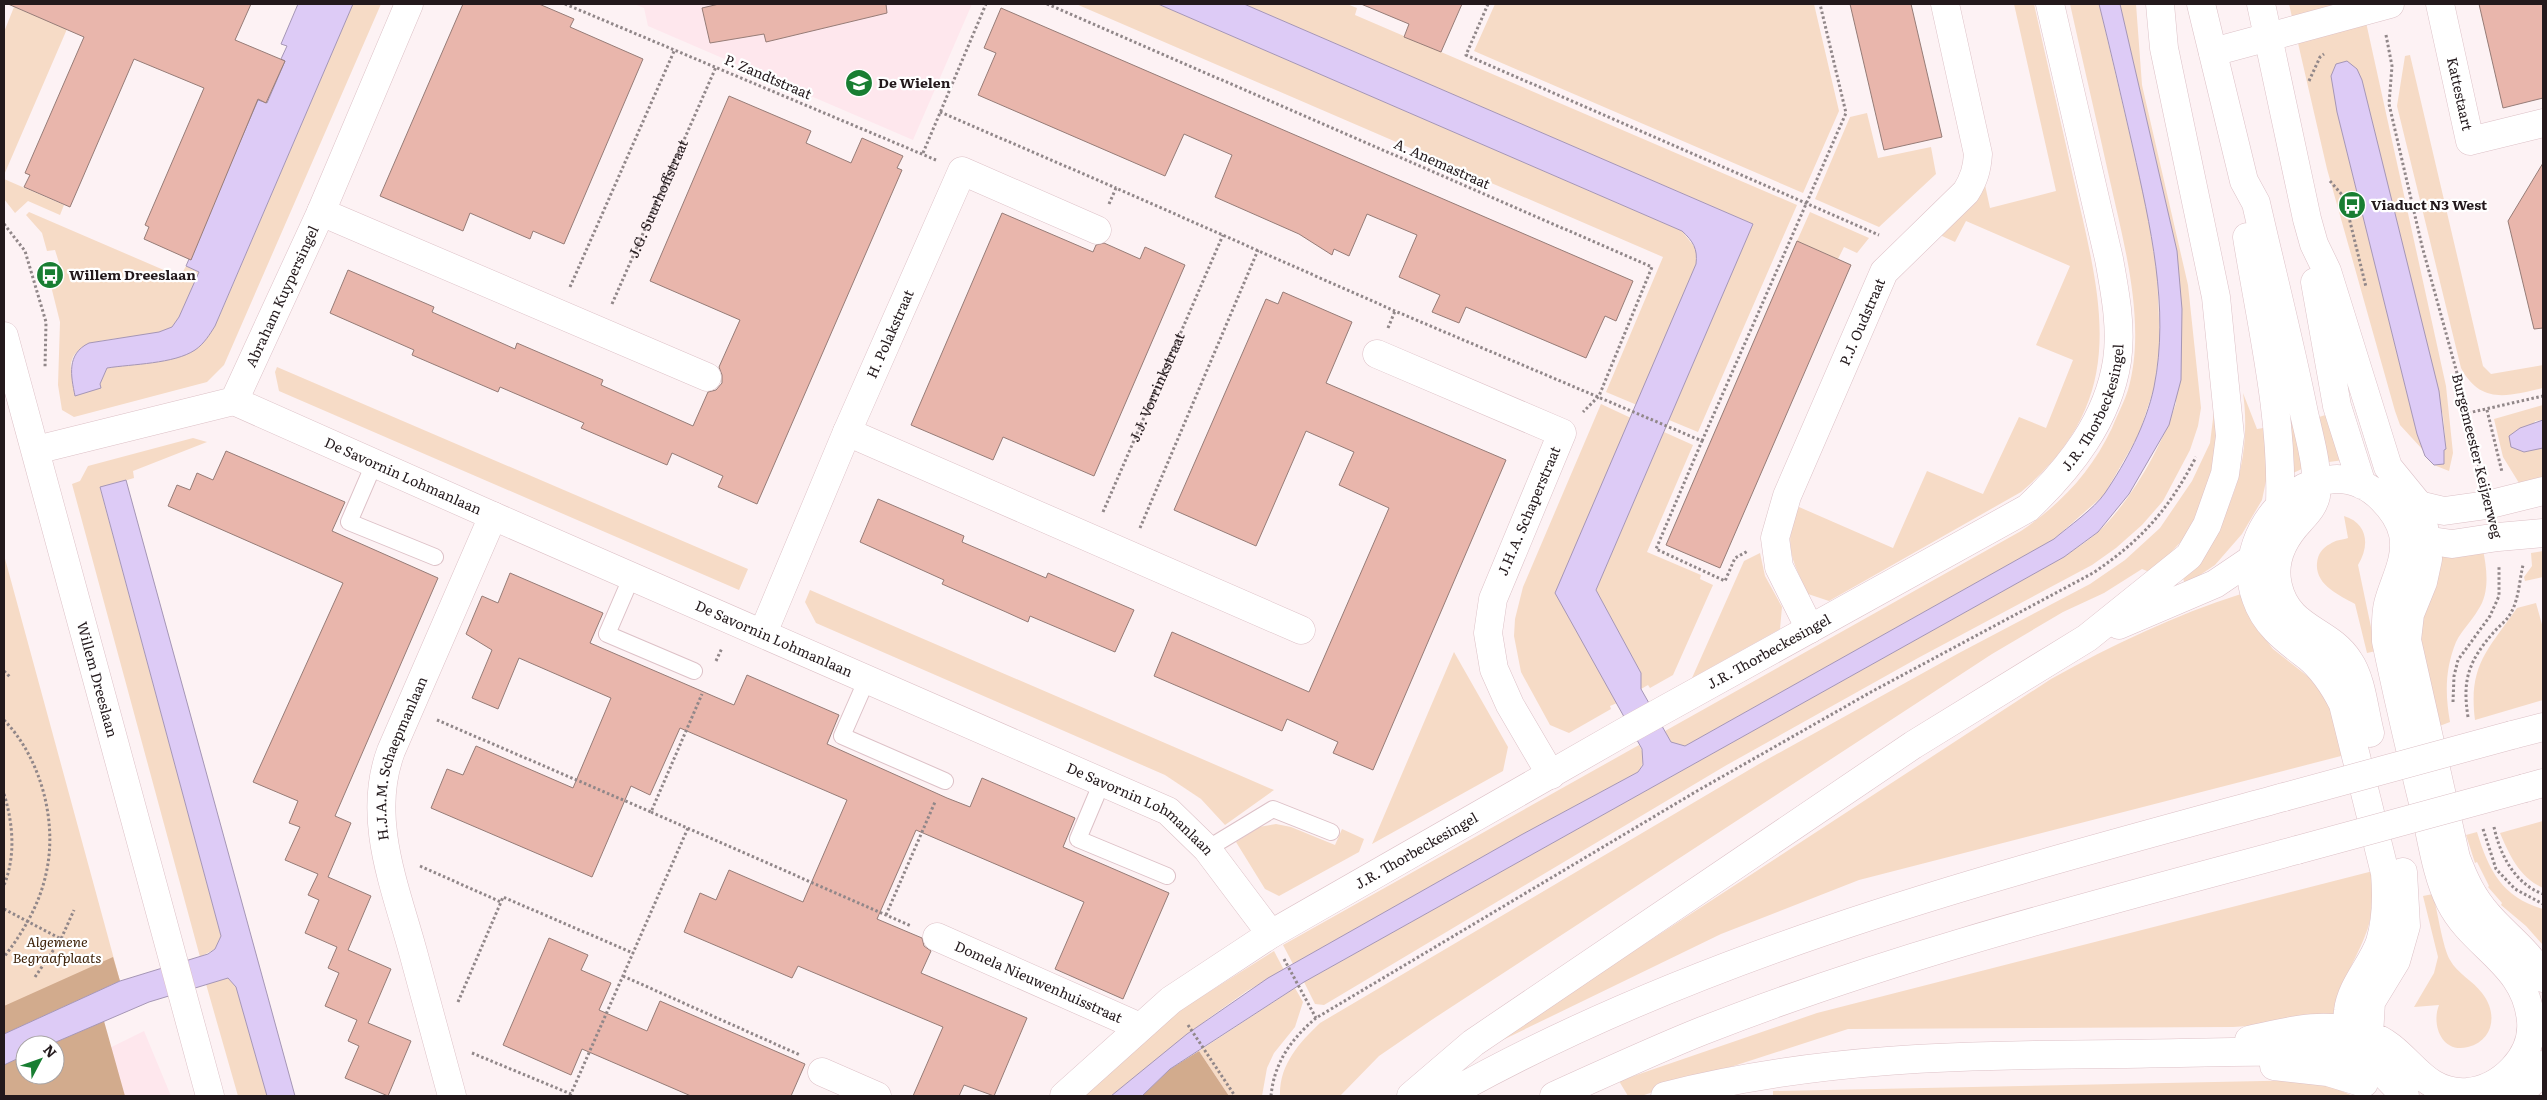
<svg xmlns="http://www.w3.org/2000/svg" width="2547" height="1100" viewBox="0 0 2547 1100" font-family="Literata,serif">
	<rect width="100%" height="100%" fill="#fdf2f4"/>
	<!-- built -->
	<path fill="#fee7ed" d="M634 4H972L913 140 648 26 644 8Z
		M144 1031 171 1096H12Z"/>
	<!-- green -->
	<path fill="#f6dbc6" d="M353 4H381L224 365 207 382 74 417 62 410 58 385 60 322 48 274 61 269 55 250 47 251 42 233 26 215 29 212 180 277 186 266 199 272C193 286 183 318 172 327 152 343 82 330 72 360 68 369 75 381 74 391L100 384 107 368C157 360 195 367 220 315Z
		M1076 4H1158L1682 231 1696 249V264L1637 405 1606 392 1663 257Z
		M1244 4H1347L1357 8 1355 15 1797 205 1698 432 1669 420 1753 224Z
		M1495 4H1814L1839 111 1803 193 1474 51Z
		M2014 4H2034C2047 63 2061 122 2074 181 2102 304 2131 399 2021 492L1829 601 1808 594C1792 560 1782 544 1799 507L1893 548 1927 471 1983 494 2019 417 2046 428 2073 360 2036 345 2070 266 1966 221 1955 242 1940 235 1972 206 1985 185 1990 208 2056 191Z
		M2070 4H2099L2146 204 2157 273 2160 343 2154 388 2139 434 2104 495 2054 539 1685 746 1671 742 1665 731 2021 531C2061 504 2091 472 2112 428 2117 415 2124 403 2128 390 2147 325 2124 244 2110 181 2097 122 2083 63 2070 4Z
		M2120 4H2136L2142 85 2188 285 2201 408 2198 426 2190 450 2163 501 2142 525 2116 548 2092 565 1918 658 1725 766 1324 1005 1315 1004 1304 982 2064 557C2075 549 2088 541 2098 532 2132 500 2162 446 2176 403L2177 251Z
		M2289 4H2362L2446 386 2453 453 2449 471 2434 465 2444 463V450L2446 449 2443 416 2362 80 2337 112 2417 434 2423 450 2400 425 2395 411 2327 169Z
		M14 7 67 29 4 175V32Z
		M2410 55 2483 366 2491 374 2543 365V388C2508 396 2481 405 2461 368L2397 106 2405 56Z
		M1867 113 1878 158 1931 147 1936 174 1879 227 1815 199 1850 117Z
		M4 179 64 205 60 215 28 201 15 213 4 199Z
		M1810 212 1869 238 1857 253 1844 247 1838 259 1797 241Z
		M277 367 748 569 739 590 279 391 275 372Z
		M2221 386 2212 483 2188 534 2152 573 2142 569 2104 593 2063 612 1992 654 1433 1019 1379 1056 1340 1096H1280C1279 1065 1299 1043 1320 1023L1759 764 1959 653 2090 584 2125 560 2160 528 2192 481 2210 443 2215 403Z
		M2243 393 2257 429 2269 427 2270 462 2262 500 2242 534 2215 565 2185 585 2183 578C2196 558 2211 538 2223 517 2243 481 2249 433 2243 393Z
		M1601 404 1631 418 1556 593 1617 703 1610 706 1611 709 1569 733 1550 725 1521 672 1514 636 1515 619 1523 587Z
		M2543 405V420L2535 421 2524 452 2543 448V478L2519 483 2503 457 2494 419Z
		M2332 413 2344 460 2329 462 2319 417Z
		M2298 421 2304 468 2293 473 2287 424Z
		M1664 432 1693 445 1647 552 1701 575 1700 579 1713 585 1673 675 1650 688 1648 685 1641 689V673L1596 590Z
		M193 438 207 442 133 471 134 478 100 488 221 936 215 949 200 957 72 484 80 481 88 466Z
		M2344 516C2368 523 2370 546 2358 565L2376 651 2367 653 2355 604C2339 595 2315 585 2317 563 2318 554 2322 548 2330 544 2335 540 2342 540 2348 538Z
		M2483 550C2487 569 2490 593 2478 610 2472 621 2461 631 2456 642 2445 669 2445 694 2450 722L2437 727 2420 645 2423 610 2437 580 2443 552Z
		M2543 551V577L2525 581 2524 577 2532 566 2531 553Z
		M1760 553 1765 576 1782 607 1780 629 1692 678 1744 561Z
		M4 555 120 981 4 1034Z
		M810 590 1274 790 1225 825 1201 799 1165 775 816 623 805 602Z
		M2241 594 2262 635 2273 649 2315 682 2333 708 2345 755 1859 880 1721 934 1482 1050 2051 679C2112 645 2175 615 2241 594Z
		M2536 603 2543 628V700L2475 720C2468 665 2488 650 2517 608Z
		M1454 652 1508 747 1503 771 1372 844Z
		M1639 745C1645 755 1645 763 1638 772L1521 835 1293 964 1283 945Z
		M2543 821V888C2519 877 2510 856 2500 833Z
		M1276 824 1291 827 1335 845 1342 829 1364 839 1359 852 1279 896 1265 889 1236 842 1259 827Z
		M2477 832C2489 871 2502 897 2543 909V945L2526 926 2501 905 2502 903 2488 887 2489 886 2477 862 2475 863 2466 835Z
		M2373 871C2373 893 2374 915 2365 936 2353 966 2337 987 2334 1020L2233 1027 1848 1029 1641 1096H1628L1619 1081 1817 1013Z
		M2433 894C2437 909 2443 949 2450 960 2457 973 2473 981 2482 993 2498 1013 2494 1040 2468 1047 2442 1054 2431 1025 2439 1005L2414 1007 2434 973 2438 957 2423 896Z
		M1274 951 1284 970 1247 991 1209 1018 1111 1096H1077L1140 1041 1182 1009Z
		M228 978 236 987 267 1096H238L206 984Z
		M1295 988 1303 1002 1295 1027 1274 1053 1267 1068 1262 1096H1229L1199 1051Z
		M2316 1080 2353 1096H1773V1091Z"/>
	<!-- forest -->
	<path fill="#d2ab8d" d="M113 957 120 981 4 1034V1006Z
		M104 1021 125 1096H4V1065L25 1055V1075H55V1045H49Z
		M1199 1051 1229 1096H1142L1170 1069Z"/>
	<!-- water -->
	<path fill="#ddcbf6" stroke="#a596b5" d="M298 4H353L215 326C210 334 204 344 195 350 174 364 132 364 107 368L100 384 101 388 75 396C71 376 66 354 89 343L159 332 172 327 179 317 199 272 186 266 258 100 267 103 285 61 281 59 287 46 281 44Z
		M1158 4H1244L1753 224 1596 590 1641 673V689L1671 742 1685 746 2054 539C2069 526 2094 509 2105 493 2126 462 2146 425 2154 387 2170 308 2150 225 2133 148 2122 100 2111 52 2099 4H2120L2177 251 2182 309 2181 380 2169 425 2129 494 2098 532 2064 557 1304 982 1170 1069 1142 1096H1111L1187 1034 1268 978 1521 835 1638 772 1643 765 1642 749 1555 593 1696 264C1698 249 1693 241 1682 231Z
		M2347 61 2357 69 2362 80 2439 391 2446 449 2444 450V464L2434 465 2425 456 2417 434 2337 112 2331 76 2336 64Z
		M2543 420V448L2524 452 2511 447 2509 436 2520 428Z
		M126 480 295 1096H267L236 987 228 978 149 1002 49 1045H25V1055L4 1065V1034L120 981 208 954 215 949 221 936 100 487Z"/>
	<!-- building -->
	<path fill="#e9b6ac" stroke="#967c77" d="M8 4H251L235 40 285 61 266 103 258 99 191 260 144 239 149 227 145 225 204 88 134 59 70 207 24 187 30 175 25 173 84 37Z
		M463 4H539L574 19 570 27 643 59 564 244 533 231 530 239 470 213 463 231 380 196Z
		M719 4H886L887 13 766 42 764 34 710 43 702 8Z
		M1361 4H1462L1441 52 1404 37 1409 24Z
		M1850 4H1911L1942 137 1884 150Z
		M2479 4H2543V98L2503 108Z
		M1001 8 1633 281 1616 321 1605 316 1586 358 1466 307 1459 323 1432 312 1440 295 1399 277 1417 235 1367 214 1349 256 1334 249 1332 255 1299 234 1215 197 1232 155 1184 134 1165 176 978 95 996 53 984 48Z
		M729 96 811 131 806 143 851 163 862 138 903 156 897 168 902 170 757 504 718 487 723 476 672 453 667 465 581 428 584 423 500 387 498 392 412 355 414 350 330 313 348 270 434 307 432 312 515 349 517 343 603 380 601 385 693 426 708 392 716 390 722 383V375L719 367 740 320 650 281Z
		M2543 163V328L2534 329 2508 221Z
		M1002 213 1093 252 1096 245 1104 243 1140 259 1145 247 1185 265 1094 476 1003 437 993 460 911 425Z
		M1797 241 1851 265 1720 568 1666 545Z
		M1283 292 1352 322 1326 383 1506 460 1373 770 1333 753 1338 742 1287 719 1282 731 1154 676 1172 632 1309 692 1389 508 1339 485 1354 452 1306 431 1256 546 1174 510 1266 299 1278 304Z
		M226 451 345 502 332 531 438 578 335 816 351 823 328 877 371 896 348 950 391 969 368 1023 411 1041 388 1096 345 1078 359 1046 348 1041 357 1020 325 1006 339 973 328 968 337 947 305 933 319 900 308 895 318 874 285 860 300 827 289 823 298 801 253 782 343 583 168 506 177 485 190 490 197 473 213 480Z
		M878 499 964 536 962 542 1046 578 1048 573 1134 610 1115 652 1030 616 1028 622 1006 612 942 584 944 580 860 542Z
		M510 573 603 613 590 643 734 705 747 675 839 715 827 744 947 798 970 807 982 778 1075 818 1063 847 1169 893 1123 999 1055 969 1084 902 916 830 877 919 922 938 924 946 931 951 921 973 1027 1018 994 1096 964 1085 959 1096H913L943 1027 798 966 792 978 684 932 700 893 716 900 729 870 803 902 847 800 680 728 650 795 631 786 592 877 431 808 447 769 463 775 476 746 573 788 611 698 519 658 498 709 472 698 492 650 466 634 482 596 498 603Z
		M549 938 588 955 581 970 611 983 599 1010 647 1031 660 1001 805 1064 791 1096H691L582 1049 571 1075 503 1045Z"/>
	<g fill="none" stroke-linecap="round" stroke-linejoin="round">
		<!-- service casing -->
		<g stroke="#ddc1c7" stroke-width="18">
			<path id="service" d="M374 464 349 522 435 557
				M632 576 607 634 694 671
				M867 679 842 736 945 781
				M1102 782 1078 839 1167 876
				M1207 849 1273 809 1331 832"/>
		</g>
		<!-- minor casing -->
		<g stroke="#ddc1c7" stroke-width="29">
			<g id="minor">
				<path id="s3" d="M2440 4 2470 141 2543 123"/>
				<path d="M2213 52 2390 4"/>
				<path d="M321 212 707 377"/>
				<path d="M1377 354 1562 433 1493 599 1488 633 1494 669 1510 705 1551 775"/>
				<path id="s4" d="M234 401 493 516 1168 811 1207 849 1271 934"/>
				<path d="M847 432 1301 630"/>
				<path id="s5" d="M36 450 234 401 321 212 409 4"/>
				<path id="s6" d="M1810 629 1779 567 1775 538 1787 496 1884 272 1966 192C1974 179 1977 169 1978 154L1945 4"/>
				<path id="s7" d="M763 633 847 432 962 171 1097 230"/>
				<path id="s8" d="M937 937 1140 1027"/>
				<path d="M822 1072 877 1096"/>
				<path id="s9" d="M452 1096C439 1048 426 1000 413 952 395 886 366 818 391 751L493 516"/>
				<path id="s10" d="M1064 1096 1171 1000 1271 934 1624 732 2028 508C2070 468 2108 420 2117 361 2122 328 2115 292 2109 259L2050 4"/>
			</g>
		</g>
		<!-- tertiary casing -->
		<g stroke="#ddc1c7" stroke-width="29">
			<g id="tertiary">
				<path id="s11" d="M4 336 210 1096"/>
			</g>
		</g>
		<!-- secondary casing -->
		<g stroke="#ddc1c7" stroke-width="29">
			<path id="secondary" d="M2201 4 2244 181 2256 203C2272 273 2290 343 2304 413 2310 440 2319 469 2316 496 2314 506 2306 514 2300 521 2283 539 2272 561 2278 586 2288 630 2329 629 2349 661 2362 680 2364 710 2370 733
				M2261 4 2307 219 2314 244 2327 271 2388 467 2419 505 2427 541 2428 559 2423 582 2410 614 2407 640 2456 858C2464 879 2472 897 2488 915 2506 936 2530 952 2543 978
				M2247 237C2261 325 2283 414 2280 504
				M2315 282 2337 406 2362 485
				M2403 872 2406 926 2396 961 2371 1002 2369 1035 2376 1060 2385 1075 2405 1096
				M2352 1053C2350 1039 2346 1025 2348 1011 2351 986 2372 965 2380 942 2387 919 2387 897 2385 873L2343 704C2334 686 2323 669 2307 656 2286 640 2265 625 2256 598 2230 527 2322 439 2382 499 2392 509 2400 520 2403 534 2408 560 2394 580 2388 604 2385 616 2386 629 2386 641 2398 698 2411 754 2425 811 2432 840 2436 874 2450 902 2473 948 2526 963 2531 1021 2534 1057 2501 1089 2467 1092 2419 1095 2409 1048 2369 1035
				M2517 1096 2538 1076 2543 1065"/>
		</g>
		<!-- primary casing -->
		<g stroke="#ddc1c7" stroke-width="29">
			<path id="primary" d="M2419 505 2444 511 2487 505 2543 491
				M2404 537 2452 544 2498 537 2543 533
				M2119 625 2215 584 2252 559
				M2512 735 2543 727
				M2525 788 2543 783
				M2249 1040C2292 1030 2326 1021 2369 1035
				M2274 1066 2328 1072 2364 1083
				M1411 1096 1473 1043 1913 745 2087 638 2189 556 2207 525 2225 474 2230 436 2216 297 2164 48 2160 4
				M1446 1096C1705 950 1999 875 2284 797
				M1554 1096C1603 1074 1652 1051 1702 1031 1895 955 2097 904 2297 850
				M1665 1096C1815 1057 1965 1055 2119 1054 2192 1053 2265 1051 2338 1051L2352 1054 2385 1075"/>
		</g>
		<!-- path -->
		<g stroke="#918789" stroke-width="3" stroke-dasharray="2.5 2.5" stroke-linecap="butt">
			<path d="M565 4 936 160"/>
			<path d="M1047 4 1652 267 1599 396 1583 412"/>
			<path d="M1488 4 1466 55 1879 235"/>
			<path d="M2386 35 2392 66 2389 104 2422 246 2468 413 2481 477"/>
			<path d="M2309 81 2320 57 2324 54"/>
			<path d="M940 112 1116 188"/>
			<path d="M923 153 986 4"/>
			<path d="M2330 181 2344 197 2366 287"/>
			<path d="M1109 204 1116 188 1395 311 1702 441 1656 549 1725 581 1735 558 1748 551"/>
			<path d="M4 224 25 251 46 322 45 368"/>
			<path d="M570 287 675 49"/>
			<path id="s1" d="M612 304 716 67"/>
			<path d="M1388 328 1395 311"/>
			<path d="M2487 410 2502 472"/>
			<path d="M2468 413 2543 396"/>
			<path d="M1702 441 1846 113 1820 4"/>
			<path id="s2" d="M1103 512 1223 235"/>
			<path d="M1140 528 1258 250"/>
			<path d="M716 661 722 648"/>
			<path d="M4 671 10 677"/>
			<path d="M2453 702 2454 676 2458 660 2490 616 2499 596V566"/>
			<path d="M2468 717C2462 679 2469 661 2493 633 2498 627 2505 622 2509 616 2519 601 2519 582 2523 565"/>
			<path d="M4 720C40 757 57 819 47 869 41 902 24 931 4 957"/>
			<path d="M437 720 651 812 702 694"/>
			<path d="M4 794C13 823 16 856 4 885"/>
			<path d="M651 812 911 926"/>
			<path d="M2494 827C2500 855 2515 884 2543 894"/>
			<path d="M2483 829 2496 869 2515 889 2543 904"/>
			<path d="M420 866 501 902 503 897 633 953"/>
			<path d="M4 909 61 939 74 910"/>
			<path d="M886 915 935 802"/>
			<path d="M1284 959 1316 1018"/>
			<path d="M623 976 800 1055"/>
			<path d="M35 977 61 939"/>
			<path d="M458 1002 501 902"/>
			<path d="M1188 1025 1235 1096"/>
			<path d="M472 1053 571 1094"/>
			<path d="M570 1096 688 828"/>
			<path d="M1271 1096C1274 1063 1291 1039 1316 1018L1697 791 1871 692 2093 573C2142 540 2169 509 2196 457"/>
		</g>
		<!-- service -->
		<use href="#service" stroke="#fff" stroke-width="16"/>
		<!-- minor -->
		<use href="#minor" stroke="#fff" stroke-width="28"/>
		<!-- tertiary -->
		<use href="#tertiary" stroke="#fff" stroke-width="28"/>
		<!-- secondary -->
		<use href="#secondary" stroke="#fff" stroke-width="28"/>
		<!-- primary -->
		<use href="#primary" stroke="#fff" stroke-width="28"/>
		<!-- primary-bridge casing -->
		<g stroke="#ddc1c7" stroke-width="29" stroke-linecap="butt">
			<path id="primary-bridge" d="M2284 797 2512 735
				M2297 850 2525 788"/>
		</g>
		<!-- primary-bridge -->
		<use href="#primary-bridge" stroke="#fff" stroke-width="28"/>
	</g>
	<!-- icons -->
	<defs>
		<g id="school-disc" transform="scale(1.4375)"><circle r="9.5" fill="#187e32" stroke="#fff"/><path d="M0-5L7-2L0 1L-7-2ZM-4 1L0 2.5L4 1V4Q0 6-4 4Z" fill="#fff"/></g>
		<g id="bus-disc" transform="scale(1.4375)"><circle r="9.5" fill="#187e32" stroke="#fff"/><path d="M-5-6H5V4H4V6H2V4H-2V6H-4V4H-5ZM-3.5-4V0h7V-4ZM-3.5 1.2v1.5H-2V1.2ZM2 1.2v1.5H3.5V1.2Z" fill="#fff"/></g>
	</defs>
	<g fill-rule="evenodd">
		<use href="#school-disc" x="859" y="83"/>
		<use href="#bus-disc" x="2352" y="205"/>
		<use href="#bus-disc" x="50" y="275"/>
	</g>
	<g text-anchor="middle" stroke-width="4.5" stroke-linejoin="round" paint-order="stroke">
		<!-- street labels -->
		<g font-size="14" fill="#23191c" stroke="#fff">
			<text transform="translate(768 77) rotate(23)" y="5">P. Zandtstraat</text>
			<text dy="5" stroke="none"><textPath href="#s3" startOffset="92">Kattestaart</textPath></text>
			<text transform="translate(1442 164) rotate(24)" y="5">A. Anemastraat</text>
			<text dy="5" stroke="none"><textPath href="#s1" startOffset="115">J.G. Suurhoffstraat</textPath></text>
			<text dy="5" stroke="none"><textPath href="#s5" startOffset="319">Abraham Kuypersingel</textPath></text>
			<text dy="5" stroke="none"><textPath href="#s6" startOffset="332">P.J. Oudstraat</textPath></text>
			<text dy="5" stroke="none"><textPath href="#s7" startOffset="325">H. Polakstraat</textPath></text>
			<text dy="5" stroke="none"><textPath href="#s2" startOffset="136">J.J. Vorrinkstraat</textPath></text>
			<text dy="5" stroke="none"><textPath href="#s10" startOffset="1255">J.R. Thorbeckesingel</textPath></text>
			<text transform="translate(2477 456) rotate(76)" y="5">Burgemeester Keijzerweg</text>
			<text dy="5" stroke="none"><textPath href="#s4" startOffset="185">De Savornin Lohmanlaan</textPath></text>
			<text transform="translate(1529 511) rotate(-67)" y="5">J.H.A. Schaperstraat</text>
			<text dy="5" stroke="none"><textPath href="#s4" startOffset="590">De Savornin Lohmanlaan</textPath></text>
			<text dy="5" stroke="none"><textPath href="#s10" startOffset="836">J.R. Thorbeckesingel</textPath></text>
			<text dy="5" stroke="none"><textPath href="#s11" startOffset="356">Willem Dreeslaan</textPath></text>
			<text dy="5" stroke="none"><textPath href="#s9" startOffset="350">H.J.A.M. Schaepmanlaan</textPath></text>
			<text dy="5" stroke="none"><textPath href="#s4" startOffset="995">De Savornin Lohmanlaan</textPath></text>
			<text dy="5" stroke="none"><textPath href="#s10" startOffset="431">J.R. Thorbeckesingel</textPath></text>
			<text dy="5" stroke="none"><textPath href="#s8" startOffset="111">Domela Nieuwenhuisstraat</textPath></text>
		</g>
		<!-- poi labels -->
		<g font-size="14" font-weight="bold" fill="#23191c" stroke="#fff" text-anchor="start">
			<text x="878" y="88">De Wielen</text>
			<text x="2371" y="210">Viaduct N3 West</text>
			<text x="69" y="280">Willem Dreeslaan</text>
		</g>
		<!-- park labels -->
		<g font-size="14" font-style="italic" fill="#3e230a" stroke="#fff">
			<text x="57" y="947">Algemene<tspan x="57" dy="16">Begraafplaats</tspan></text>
		</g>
	</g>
	<!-- border -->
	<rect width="2547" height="1100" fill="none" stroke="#23191c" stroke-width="10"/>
	<!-- north arrow -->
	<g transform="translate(40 1060) rotate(49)"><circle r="24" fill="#ffffff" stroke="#a7a3a4"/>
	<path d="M0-4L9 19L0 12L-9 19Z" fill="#187e32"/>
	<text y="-8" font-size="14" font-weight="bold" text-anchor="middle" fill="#23191c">N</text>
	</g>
</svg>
